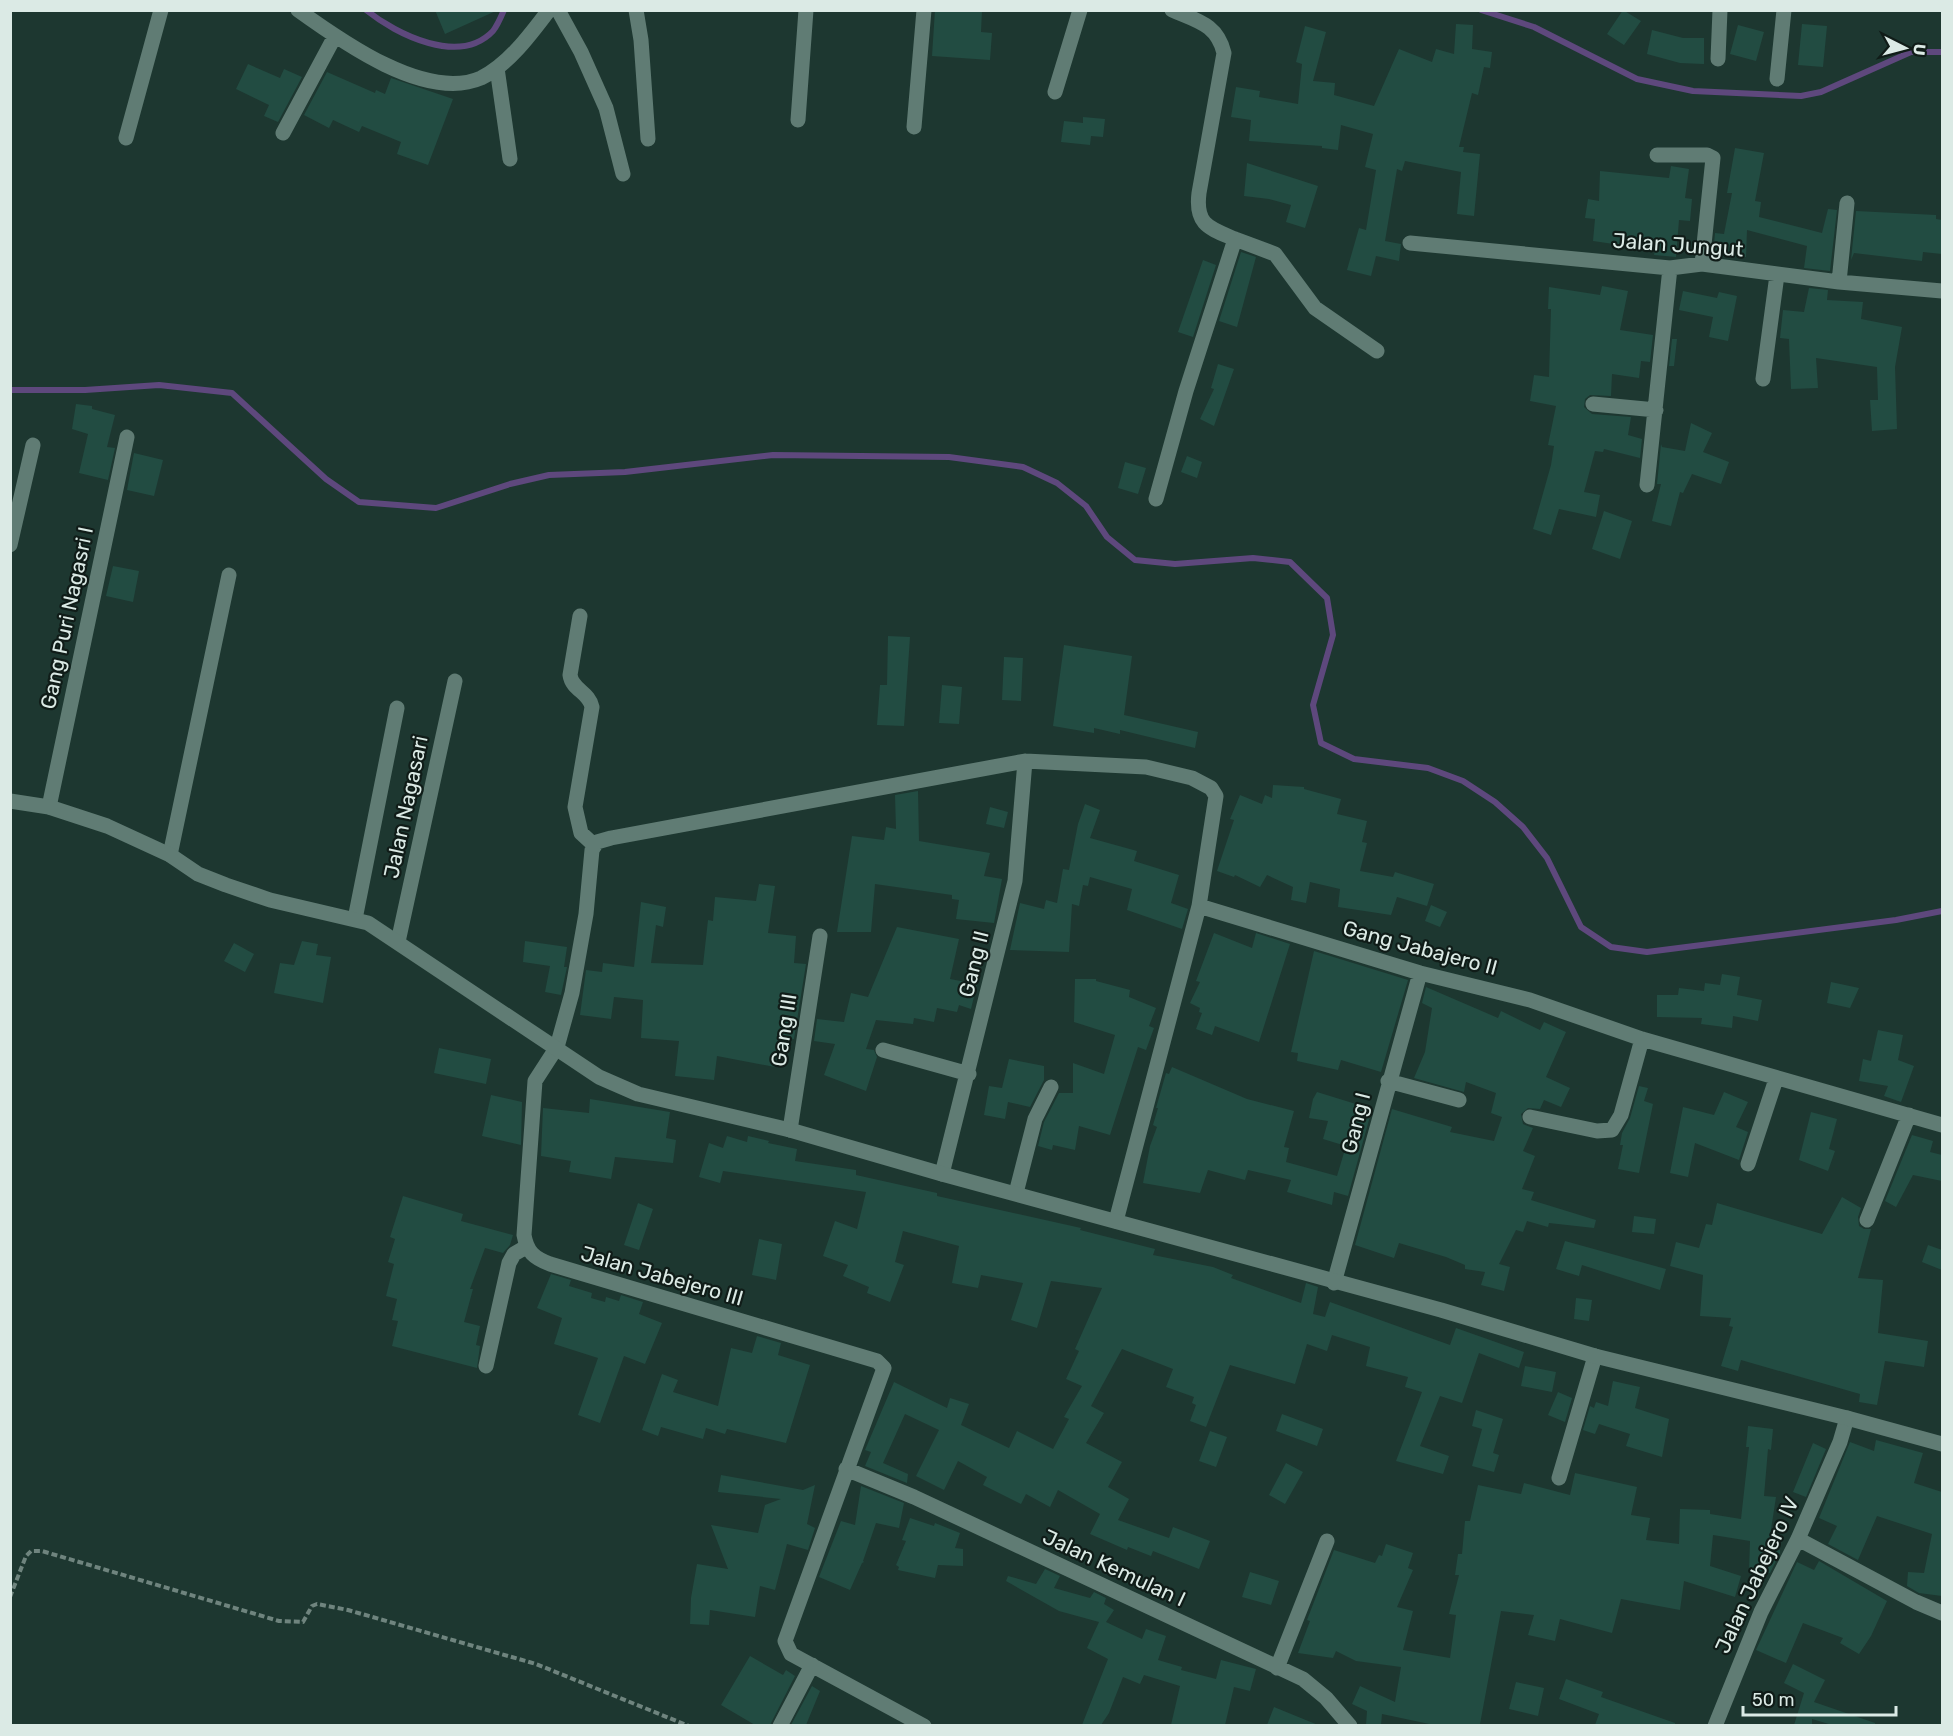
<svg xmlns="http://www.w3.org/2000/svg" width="1953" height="1736" viewBox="0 0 1953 1736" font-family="Rubik,sans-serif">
	<rect width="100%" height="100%" fill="#1d3730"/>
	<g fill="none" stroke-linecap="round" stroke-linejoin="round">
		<!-- stream -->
		<path stroke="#5e487d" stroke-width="6" d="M366 10C397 35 460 66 493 31 497 26 501 17 504 10
			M1481 10 1534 27 1637 79 1693 91 1801 96 1821 92 1911 52H1942
			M10 390H85L159 385 232 393 326 479 359 502 436 508 510 484 549 475 625 472 773 455 949 457 1023 467 1057 483 1086 506 1107 537 1135 560 1175 564 1253 558 1290 562 1327 598 1333 635 1313 705 1321 743 1354 759 1428 768 1463 781 1495 802 1523 827 1547 858 1581 927 1611 947 1647 952 1896 920 1942 911"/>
	</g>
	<!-- building -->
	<path fill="#224c42" d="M435 10H498L445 34Z
		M935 10H982L981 32 992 33 990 60 932 56Z
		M1623 10 1641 21 1624 45 1607 34Z
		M1456 24 1473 25 1472 49 1492 52 1490 68 1484 67 1478 95 1472 93 1459 147H1464L1463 152 1480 154 1474 216 1457 214 1461 172 1405 161 1402 171 1397 169 1385 241 1401 244 1399 261 1376 256 1371 276 1347 270 1359 228 1366 230 1376 170 1365 167 1373 134 1341 125 1338 150 1322 148V146L1249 141 1251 120 1231 117 1236 87 1260 91 1259 97 1298 104 1302 64 1296 62 1305 26 1326 32 1313 81 1335 83 1334 95 1374 106 1399 49 1432 62 1436 49 1454 54Z
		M1802 24 1827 26 1823 67 1798 65Z
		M1738 25 1764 32 1756 61 1730 54Z
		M1652 30 1683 38H1704V64L1680 63 1647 54Z
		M248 64 280 78 284 69 302 77 278 122 264 116 269 105 236 89Z
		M327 72 375 93 376 90 385 94 391 78 453 99 428 165 397 154 401 142 362 126 359 132 333 120 329 128 304 115Z
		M1083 117 1105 119 1103 137 1091 136 1090 145 1061 142 1064 121 1083 123Z
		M1735 148 1764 153 1755 201 1761 202 1759 217 1822 233 1828 209 1837 210 1830 271 1804 268 1807 246 1747 230 1746 257 1713 256 1715 233 1724 234 1732 193H1727Z
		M1247 163 1318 186 1305 228 1286 222 1291 205 1269 199 1244 196Z
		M1671 166 1689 169 1685 198 1692 199 1690 221 1679 220 1676 257 1654 255 1655 250 1593 241 1595 219 1585 218 1588 199 1599 201 1600 171 1669 178Z
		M1856 211 1936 215V219L1942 220V254L1923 252 1922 261 1854 253 1851 260Z
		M1241 252 1256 257 1237 327 1219 321Z
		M1203 260 1216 265 1193 337 1178 332Z
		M1602 286 1628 291 1620 330 1653 335 1650 362 1641 361 1639 378 1612 374 1611 396 1590 395 1585 399 1584 407 1592 414 1631 417 1628 435 1642 439 1640 458 1604 449 1603 452 1595 451 1584 492 1600 495 1596 517 1559 509 1551 535 1533 529 1551 465 1554 446 1548 445 1556 406 1530 401 1534 375 1549 377 1551 309H1548L1549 287 1600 295Z
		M1809 288 1828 290 1827 300 1863 302 1861 319 1902 327 1895 367 1897 429 1872 431 1870 400H1878L1877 367 1816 358 1818 388 1791 389 1789 339 1780 338 1783 310 1804 312Z
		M1683 291 1717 298 1719 292 1737 296 1728 341 1709 337 1713 317 1679 310Z
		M1672 339H1677L1674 366H1669Z
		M1218 364 1234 369 1214 426 1200 419 1214 389 1211 388Z
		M76 404 92 406V409L115 415 107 447 115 448 108 480 79 473 88 434 72 429Z
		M1691 423 1712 433 1703 452 1729 462 1721 484 1692 474 1683 493 1680 492 1671 526 1652 521 1661 484H1657L1661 444 1662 447 1685 451Z
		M134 453 163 460 154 496 127 490Z
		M1187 456 1202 462 1197 478 1181 472Z
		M1125 462 1146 468 1138 494 1118 488Z
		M1604 511 1632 521 1620 559 1592 549Z
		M113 566 139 571 133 602 106 596Z
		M888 636 910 637 904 726 877 725 880 685H887Z
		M1064 645 1132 656 1124 715 1198 732 1195 748 1120 730V734L1094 728V733L1053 726Z
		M1004 657 1023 658 1021 701 1002 700Z
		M942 685 962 687 959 724 939 723Z
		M1273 785 1304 787V789L1341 799 1337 814 1367 821 1362 842 1367 843 1360 871 1393 877 1395 872 1434 884 1427 906 1397 897 1391 915 1338 907 1340 889 1310 882 1306 903 1291 900 1293 887 1267 875 1260 887 1235 875 1234 877 1217 871 1234 820 1230 819 1240 795 1262 804 1265 795 1272 798Z
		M918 791 919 841 990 853 984 876 1002 879 994 923 956 919 959 900 952 899V895L875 884 871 932H837L852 836 884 840 886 827 896 829 895 795Z
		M1085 804 1100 810 1090 838 1137 851 1134 861 1179 875 1171 903 1188 909 1182 929 1127 910 1132 889 1090 877 1088 886 1083 885 1079 906 1072 904 1069 952 1010 950 1020 903 1044 909 1046 900 1057 903 1063 869 1069 870 1078 824Z
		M990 807 1008 812 1004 828 986 824Z
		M759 884 775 886 768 933 796 936 794 963 806 964 794 1039 785 1038 775 1067 717 1056 714 1080 675 1076 679 1041 641 1038 643 1000 614 997 611 1019 580 1015 586 970 602 972 603 963 634 967 641 902 666 907 663 927 656 925 651 963 703 965 708 920 713 921 715 897 756 901Z
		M1431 905 1447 912 1440 927 1425 921Z
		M897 927 959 939 950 979 977 984 971 1009 959 1005 957 1012 937 1008 934 1022 914 1018 913 1024 876 1020 866 1049 874 1050 877 1057 866 1091 824 1075 835 1044 814 1041 817 1019 844 1022 851 993 868 997Z
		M1214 933 1252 948 1256 933 1290 944 1259 1042 1215 1026 1212 1035 1196 1029 1202 1013 1199 1012 1200 1008 1190 1003 1200 982 1196 981Z
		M302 941 318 944 316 955 331 957 323 1003 274 993 280 963 294 965Z
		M525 941 567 947 564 967H567L561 995 545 992 550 966 523 962Z
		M234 943 254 954 245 972 224 961Z
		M1314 951 1408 980 1381 1072 1341 1060 1338 1070 1297 1061 1298 1053 1291 1052Z
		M1722 974 1740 977 1737 995 1762 1000 1758 1021 1733 1016 1732 1028 1701 1024 1702 1018 1657 1017V995H1678L1679 988 1704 991 1705 983 1720 985Z
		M1075 979H1096V981L1130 990 1129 997 1156 1008 1149 1026 1154 1028 1146 1050 1138 1047 1110 1135 1079 1126 1075 1150 1053 1145 1052 1150 1038 1146 1044 1122 1059 1093H1073V1063L1104 1074 1115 1035 1074 1022Z
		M1831 982 1859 988 1850 1008 1827 1003Z
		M1426 987 1498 1018 1501 1011 1540 1030 1544 1022 1566 1032 1546 1077 1570 1088 1561 1107 1544 1100 1540 1109 1528 1108 1521 1114 1523 1124 1533 1128 1523 1151 1535 1156 1522 1189 1534 1192 1531 1200 1596 1220 1594 1228 1549 1223 1548 1227 1527 1221 1523 1232 1516 1230 1499 1264 1510 1267 1504 1291 1481 1285 1485 1272 1465 1269V1265L1446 1257 1399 1243 1394 1258 1355 1245 1392 1109 1452 1127 1450 1132 1494 1141 1502 1117 1491 1113 1496 1093 1466 1082 1464 1092 1414 1078 1425 1052 1432 1008 1422 1003Z
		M1878 1030 1903 1035 1898 1060 1914 1066 1901 1102 1884 1096 1888 1086 1859 1081 1863 1059 1871 1061Z
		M439 1048 491 1059 486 1084 434 1073Z
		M1009 1059 1044 1066V1080L1030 1107 1008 1102 1005 1119 984 1115 989 1086 1002 1088Z
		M1172 1067 1247 1099 1294 1111 1284 1147 1289 1148 1286 1162 1337 1176 1346 1146 1323 1139 1328 1121 1309 1118 1313 1099 1317 1092 1372 1109 1348 1196 1334 1192 1332 1205 1287 1192 1291 1180 1248 1170 1245 1180 1208 1170 1200 1193 1143 1183 1150 1146 1157 1127 1153 1125 1158 1108H1156L1166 1073 1169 1074Z
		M1639 1086 1648 1088 1644 1101 1653 1104 1639 1173 1618 1169 1623 1145H1620L1622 1133 1630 1118Z
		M1724 1092 1748 1102 1736 1127 1748 1132 1739 1160 1695 1143 1688 1177 1670 1173 1683 1107 1714 1115Z
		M491 1095 522 1102 521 1145 482 1136Z
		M590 1099 670 1112 666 1138 676 1140 673 1163 615 1157 611 1179 569 1172 571 1161 541 1156 543 1108 589 1113Z
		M1811 1112 1837 1119 1829 1149 1835 1151 1828 1171 1799 1160Z
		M1912 1135 1933 1141 1930 1152 1942 1155V1181L1913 1175 1896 1207 1885 1201Z
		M727 1136 747 1142 748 1136 769 1141 768 1143 797 1149 795 1161 856 1170V1175L937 1193V1196L1081 1228 1080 1230 1155 1249 1153 1255 1213 1267 1233 1275 1231 1278 1301 1303 1306 1283 1318 1287 1313 1314 1325 1317 1330 1302 1450 1345 1456 1328 1524 1352 1519 1368 1479 1353 1462 1403 1440 1396 1420 1446 1449 1456 1443 1474 1396 1461 1422 1392 1405 1387 1408 1377 1366 1366 1370 1347 1332 1335 1327 1351 1307 1344 1295 1384 1230 1365 1206 1427 1190 1421 1196 1405 1192 1403 1194 1397 1166 1387 1173 1369 1122 1349 1091 1406 1104 1413 1086 1443 1122 1462 1108 1487 1129 1499 1118 1520 1169 1538 1173 1527 1210 1541 1199 1569 1153 1551 1151 1556 1128 1547 1127 1550 1090 1534 1100 1514 1058 1490 1050 1507 1026 1494 1021 1504 983 1485 987 1477 958 1461 944 1490 916 1476 939 1430 905 1414 883 1463 908 1474 907 1483 865 1466 871 1452 865 1450 894 1382 947 1408 950 1398 969 1404 961 1425 1009 1448 1017 1431 1053 1449 1069 1419 1064 1417 1082 1386 1066 1379 1079 1351 1075 1349 1102 1288 1051 1281 1037 1328 1011 1320 1023 1283 981 1275 978 1288 952 1283 959 1246 903 1231 895 1262 904 1265 890 1302 867 1293 869 1287 843 1276 848 1265 823 1256 835 1221 857 1229 866 1192 723 1171 720 1183 699 1177 709 1143 723 1148Z
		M403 1196 463 1214 461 1221 513 1235 510 1245 503 1253 485 1248 470 1289H473L464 1322 480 1326 476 1345 480 1346 477 1368 392 1346 398 1321 392 1320 397 1299 386 1296 394 1264 388 1262 395 1239 390 1237Z
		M1842 1197 1861 1208 1858 1217 1859 1226 1864 1229H1871L1858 1278 1883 1280 1878 1333 1928 1341 1924 1367 1885 1361 1877 1405 1859 1402 1860 1394 1741 1360 1738 1371 1721 1366 1733 1327 1729 1326 1731 1318 1700 1316 1703 1275 1670 1266 1676 1242 1699 1248 1706 1224 1712 1225 1717 1203 1822 1234Z
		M638 1203 653 1209 639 1250 624 1245Z
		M1634 1216 1656 1219 1654 1234 1632 1232Z
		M759 1239 782 1244 776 1280 752 1275Z
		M1565 1241 1666 1269 1660 1290 1582 1265 1579 1276 1556 1269Z
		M1928 1245 1942 1250V1270L1922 1262Z
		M551 1274 571 1280 569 1286 592 1293 591 1298 605 1302 606 1297 619 1301 621 1295 643 1302 639 1314 662 1323 645 1364 624 1356 600 1423 578 1415 598 1358 554 1344 562 1318 537 1308Z
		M1576 1298 1592 1300 1589 1321 1574 1319Z
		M757 1336 781 1343 778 1355 810 1365 786 1443 727 1429 725 1434 706 1428 703 1439 661 1427 658 1436 642 1430 662 1374 678 1380 673 1392 718 1406 731 1348 752 1353Z
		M1525 1366 1556 1372 1552 1392 1521 1386Z
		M1613 1381 1640 1387 1635 1408 1669 1419 1662 1457 1626 1446 1630 1434 1599 1424 1595 1434 1583 1430 1590 1406 1594 1408 1596 1402 1608 1406Z
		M1558 1392 1572 1398 1565 1422 1548 1415Z
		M1476 1410 1503 1419 1493 1453 1499 1455 1494 1472 1472 1466 1482 1429 1472 1426Z
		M1282 1414 1323 1429 1317 1446 1276 1431Z
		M1748 1426 1773 1429 1771 1450 1768 1449 1764 1496 1776 1497 1768 1549 1780 1550V1553L1770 1573 1749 1572 1750 1541 1713 1535 1710 1566 1741 1576 1735 1597 1684 1581 1680 1610 1621 1599 1612 1633 1560 1619 1555 1641 1528 1635 1534 1615 1501 1611 1480 1724 1434 1725 1382 1714 1381 1725H1366L1367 1711 1352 1704 1360 1686 1395 1702 1401 1667 1356 1661 1336 1651 1333 1658 1298 1653 1310 1621 1307 1620 1334 1550 1375 1563 1379 1555 1382 1556 1386 1544 1413 1553 1408 1568 1413 1570 1397 1607 1413 1611 1403 1650 1450 1658 1456 1615 1449 1614 1459 1575H1455L1458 1554H1462L1465 1521H1470L1478 1485 1521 1494 1524 1483 1570 1495 1575 1473 1637 1487 1631 1515 1650 1518 1646 1540 1679 1544 1680 1509 1710 1510V1514L1741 1519 1749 1447H1746Z
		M1210 1431 1227 1437 1216 1467 1199 1461Z
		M1876 1440 1923 1453 1914 1483 1942 1492V1596L1919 1593 1907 1586 1908 1572 1924 1573 1932 1534 1877 1516 1858 1560 1828 1544 1837 1526 1819 1518 1850 1442 1874 1451Z
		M1813 1443 1826 1449 1806 1497 1793 1492Z
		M1286 1463 1303 1472 1285 1504 1269 1495Z
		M721 1475 803 1490 815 1485 807 1524 815 1528 808 1550 787 1544 775 1590 760 1586 755 1617 710 1610 709 1625 690 1624 691 1598 697 1564 728 1569 711 1525 758 1533 765 1505 781 1499 718 1492Z
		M861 1486 904 1503 899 1528 876 1523 863 1561 864 1562 862 1563 850 1590 819 1577 841 1521 855 1525Z
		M910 1518 934 1526 935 1523 960 1533 955 1548 963 1549V1566L938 1565 935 1578 898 1570 899 1567 896 1565 906 1541 902 1540Z
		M1819 1561 1887 1601 1871 1636 1859 1654 1840 1643 1843 1638 1803 1623 1786 1663 1756 1650 1797 1562 1814 1570Z
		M1045 1569 1060 1576 1054 1588 1090 1598 1094 1592 1106 1598 1104 1604 1114 1610 1106 1622 1142 1639 1146 1629 1166 1636 1158 1660 1182 1667 1181 1670 1216 1679 1221 1660 1256 1669 1250 1691 1234 1687 1225 1725H1171L1180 1686 1144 1675 1140 1684 1123 1677 1109 1713 1101 1725H1082L1108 1659 1087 1648 1099 1622 1059 1611 1006 1581 1008 1576 1036 1584Z
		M1250 1572 1279 1581 1271 1605 1242 1597Z
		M750 1656 783 1675 786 1670 795 1676 770 1725H755L721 1705Z
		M1793 1664 1825 1680 1814 1702 1875 1723V1725H1832L1812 1719V1725H1794L1804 1693 1784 1683Z
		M1566 1679 1603 1692 1601 1697 1675 1723V1725H1595L1599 1714 1559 1699Z
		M1516 1682 1544 1688 1538 1716 1509 1709Z
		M812 1686 820 1691 806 1725H791Z
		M1274 1707 1318 1725H1267Z"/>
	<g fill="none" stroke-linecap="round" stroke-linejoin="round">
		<!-- path -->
		<path stroke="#6f847e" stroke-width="4" stroke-dasharray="6 3" stroke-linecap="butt" d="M10 1597 26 1556 31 1551H42L279 1621 303 1622 312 1606 317 1604 348 1610 536 1664 689 1726"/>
		<!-- minor -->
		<path stroke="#607c74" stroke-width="15" d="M298 10C341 41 426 102 481 78 508 65 531 34 549 10
			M558 10 581 52 606 108 623 174
			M636 10 641 40 648 139
			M1718 59 1720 10
			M497 68 510 159
			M1777 79 1784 10
			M1055 92 1080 10
			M798 120 806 10
			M914 127 924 10
			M283 133 335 36
			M126 138 161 10
			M1657 155H1707L1713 158 1702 264
			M1235 239 1275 254 1315 308 1377 351
			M1410 243 1670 268 1702 264 1839 282 1942 291
			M1839 282 1847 203
			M1763 379 1777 275
			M1593 404 1656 410
			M1647 485 1670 268
			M1156 499 1186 391 1235 239C1209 228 1195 225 1199 193L1224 53C1217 24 1197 21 1172 10
			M10 545 33 445
			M580 616 570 675C572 690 589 692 592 707L575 807 581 833 594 845
			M49 807 127 437
			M170 855 229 575
			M355 919 397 708
			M398 942 455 681
			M883 1050 969 1074
			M1388 1081 1459 1100
			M1530 1117 1597 1131 1612 1130 1621 1115 1642 1039
			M790 1130 820 936
			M1748 1164 1776 1079
			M942 1174 1015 881 1025 761
			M1016 1193 1035 1119 1051 1087
			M1867 1220 1909 1115
			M1116 1221 1199 906 1420 973 1530 1000 1642 1039 1942 1125
			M1334 1283 1420 973
			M486 1366 509 1263 514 1254 526 1247
			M846 1469 914 1497 1303 1679 1326 1698 1350 1726
			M1559 1478 1595 1356
			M1798 1539 1916 1602 1942 1613
			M1277 1668 1327 1541
			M780 1726 812 1665
			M924 1726 791 1654 785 1641 884 1368 877 1361 550 1264C534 1258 527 1252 524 1235L535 1081 557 1047 572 993 586 914 592 850 597 842 611 838 1025 761 1146 767 1192 778 1211 788 1216 796 1199 906
			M1715 1726 1761 1612 1798 1539 1840 1442 1847 1418"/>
		<!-- tertiary -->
		<path stroke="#607c74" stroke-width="15" d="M10 801 49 807 107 826 170 855 198 874 226 885 270 900 368 923 599 1077 638 1094 790 1130 942 1174 1441 1310 1595 1356 1847 1418 1942 1444"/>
	</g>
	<g text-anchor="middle" stroke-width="4.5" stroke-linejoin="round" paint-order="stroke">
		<!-- street labels -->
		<g font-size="21" fill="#dbeae5" stroke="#101c18">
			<text transform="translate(1678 245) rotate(4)" y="7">Jalan Jungut</text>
			<text transform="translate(67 618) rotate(-78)" y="7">Gang Puri Nagasri I</text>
			<text transform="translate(406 807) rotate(-78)" y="7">Jalan Nagasari</text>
			<text transform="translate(1420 948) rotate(15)" y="7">Gang Jabajero II</text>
			<text transform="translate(974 964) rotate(-76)" y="7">Gang II</text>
			<text transform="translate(784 1030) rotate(-81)" y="7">Gang III</text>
			<text transform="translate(1356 1123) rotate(-76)" y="7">Gang I</text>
			<text transform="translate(662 1276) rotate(16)" y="7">Jalan Jabejero III</text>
			<text transform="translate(1114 1568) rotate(25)" y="7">Jalan Kemulan I</text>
			<text transform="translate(1757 1575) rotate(-65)" y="7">Jalan Jabejero IV</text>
		</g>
	</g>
	<!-- border -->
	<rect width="1953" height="1736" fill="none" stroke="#dbeae5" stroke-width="24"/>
	<!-- north arrow -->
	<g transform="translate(1905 48) rotate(96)" stroke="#101c18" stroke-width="4.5" paint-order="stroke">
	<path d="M0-4.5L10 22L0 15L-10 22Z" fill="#dbeae5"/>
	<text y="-9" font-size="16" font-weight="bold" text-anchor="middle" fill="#dbeae5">U</text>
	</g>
	<!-- scale -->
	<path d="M1743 1706v9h153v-9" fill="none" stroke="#dbeae5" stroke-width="3"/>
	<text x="1752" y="1706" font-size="18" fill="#dbeae5" stroke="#101c18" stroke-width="4.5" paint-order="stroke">50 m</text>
</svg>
